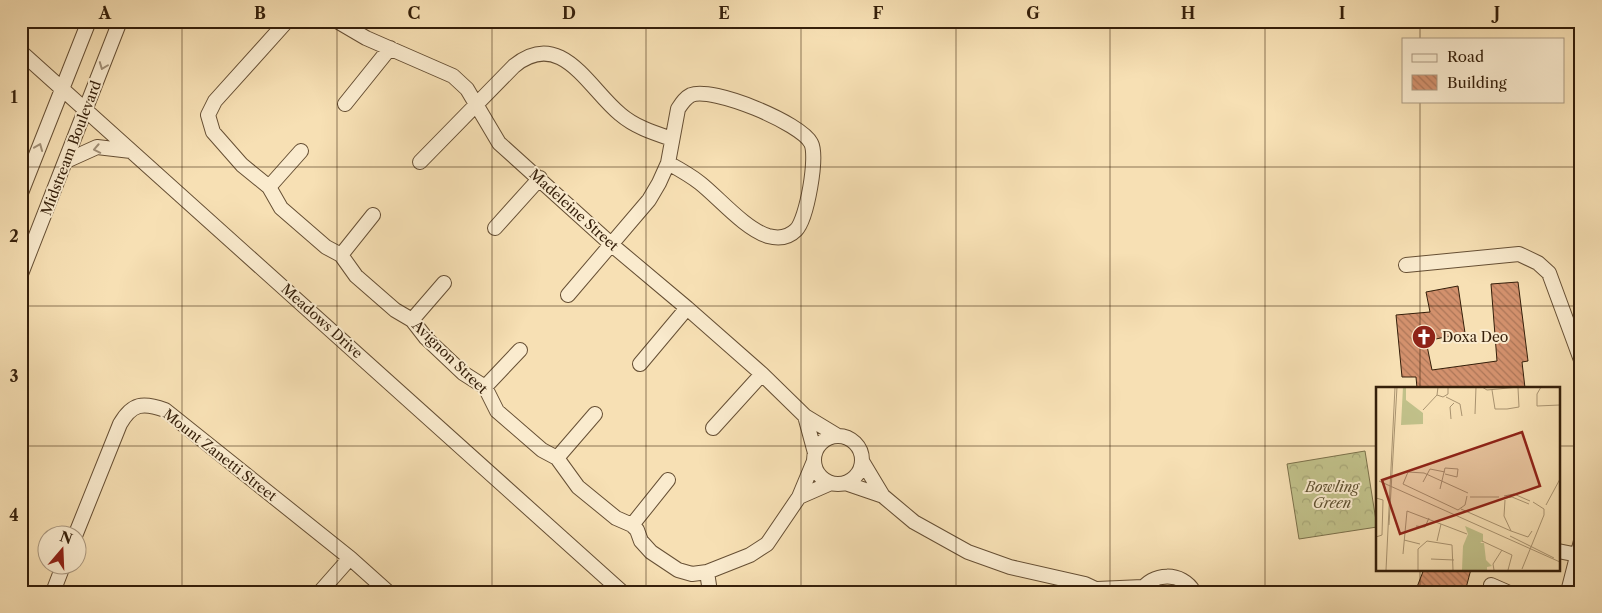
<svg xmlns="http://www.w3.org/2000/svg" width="1602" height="613" viewBox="0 0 1602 613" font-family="'Libre Caslon Text',serif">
	<defs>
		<pattern id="forest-crowns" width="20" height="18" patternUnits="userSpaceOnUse" patternTransform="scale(1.25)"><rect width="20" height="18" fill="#c1c18a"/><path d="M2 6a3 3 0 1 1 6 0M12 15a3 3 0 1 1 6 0" fill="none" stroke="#a6a576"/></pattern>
		<pattern id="building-back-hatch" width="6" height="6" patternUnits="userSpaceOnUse" patternTransform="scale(1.25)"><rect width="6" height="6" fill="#d3916d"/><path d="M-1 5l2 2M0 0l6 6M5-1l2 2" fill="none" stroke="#ac7658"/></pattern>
	</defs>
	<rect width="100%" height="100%" fill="#f7e0b4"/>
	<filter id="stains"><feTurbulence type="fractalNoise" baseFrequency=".004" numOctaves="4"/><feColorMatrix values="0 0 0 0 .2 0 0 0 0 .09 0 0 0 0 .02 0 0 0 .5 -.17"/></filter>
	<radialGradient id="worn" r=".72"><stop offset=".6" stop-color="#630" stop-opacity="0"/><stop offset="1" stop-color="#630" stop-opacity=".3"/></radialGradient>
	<!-- forest -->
	<path fill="url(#forest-crowns)" stroke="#7b704a" d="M1365 451 1377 527 1299 539 1287 464Z"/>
	<!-- building -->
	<path fill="url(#building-back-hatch)" stroke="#351f0a" d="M1518 282 1528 361 1522 362 1525 388H1417L1416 377H1402L1396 315 1430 312 1426 292 1458 286 1465 333 1426 341 1432 370 1497 361 1491 284Z
		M1424 569H1471L1465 592H1431L1417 587Z"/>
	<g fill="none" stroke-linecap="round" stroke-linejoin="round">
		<!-- minor casing -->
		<g stroke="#664f34" stroke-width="16">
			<path id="minor" d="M287 21 215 101 208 115 213 132 242 165 269 187 281 208 326 247 341 255 356 276 395 310 412 320 426 338 463 373 485 387 497 411 542 450 557 458 578 487 616 518 632 525 637 530 641 541 651 552 678 570 692 574 707 572 750 555 767 544 799 497 814 461
				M337 21 366 38 453 76 467 89 499 143 612 245 687 308 762 374 805 416 838 436
				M21 52 622 592
				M345 104 390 48
				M66 161 97 147 131 151
				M420 162 514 66C561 27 589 89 620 114 635 127 654 133 672 139
				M269 187 301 151
				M21 193 89 21
				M495 228 540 178
				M341 255 373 215
				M1406 265 1519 254 1538 263 1549 273 1581 360
				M21 274 120 21
				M568 295 649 200 659 183 668 163 678 109C682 103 685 98 691 95 712 86 801 123 811 143 818 156 807 219 796 230 788 238 779 239 768 236 745 229 719 198 700 183 690 175 679 169 668 163
				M412 320 444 283
				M640 364 687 308
				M485 387 520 350
				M805 416 815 453
				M713 428 762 374
				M814 460a24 24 0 1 1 48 0a24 24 0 1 1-48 0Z
				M557 458 595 414
				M862 461 883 496
				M845 483 883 496 914 522 968 552 1010 567 1085 584 1102 592
				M799 497 831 483
				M632 525 668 480
				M75 536 120 424C132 403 143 402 165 410L350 558 388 592
				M1558 551 1578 555
				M707 572 710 592
				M1491 585 1507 592
				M1097 589 1143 587
				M53 592 63 566
				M320 592 350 558
				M1140 592C1152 572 1182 571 1194 592
				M1568 592 1581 541"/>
		</g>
		<!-- minor -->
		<use href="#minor" stroke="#faebce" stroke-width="14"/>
	</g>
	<!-- one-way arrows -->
	<defs><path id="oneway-chevron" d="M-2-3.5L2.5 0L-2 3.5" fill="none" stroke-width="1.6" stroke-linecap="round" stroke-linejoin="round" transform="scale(1.25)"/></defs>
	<g stroke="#a18f76">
		<use href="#oneway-chevron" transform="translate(103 66) rotate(111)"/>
		<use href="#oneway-chevron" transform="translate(39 147) rotate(-68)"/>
		<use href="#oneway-chevron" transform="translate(97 149) rotate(169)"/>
	</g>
	<!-- grid -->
	<path fill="none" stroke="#351f0a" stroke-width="1" stroke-opacity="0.55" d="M182 21V592M337 21V592M492 21V592M646 21V592M801 21V592M956 21V592M1110 21V592M1265 21V592M1420 21V39M1420 101V388M21 167H1581M21 306H1581M21 446H1377M1558 446H1581M1420 569V592"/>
	<!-- icons -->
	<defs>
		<g id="church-disc" transform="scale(1.25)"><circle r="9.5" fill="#8f2418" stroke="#faebce"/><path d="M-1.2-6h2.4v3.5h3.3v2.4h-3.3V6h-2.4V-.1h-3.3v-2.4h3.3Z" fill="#fff"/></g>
	</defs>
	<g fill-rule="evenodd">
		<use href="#church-disc" x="1424" y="337"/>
	</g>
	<g text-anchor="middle" stroke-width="4" stroke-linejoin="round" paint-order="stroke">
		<!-- street labels -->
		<g font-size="14" fill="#351f0a" stroke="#faebce">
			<text transform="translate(71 148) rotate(-69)" y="5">Midstream Boulevard</text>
			<text transform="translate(574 210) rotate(42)" y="5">Madeleine Street</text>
			<text transform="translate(322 321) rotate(42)" y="5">Meadows Drive</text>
			<text transform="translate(450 357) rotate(44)" y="5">Avignon Street</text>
			<text transform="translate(220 455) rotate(38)" y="5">Mount Zanetti Street</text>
		</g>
		<!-- poi labels -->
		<g font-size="14" fill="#351f0a" stroke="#faebce" text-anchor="start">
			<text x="1442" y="342">Doxa Deo</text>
		</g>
		<!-- park labels -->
		<g font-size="14" font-style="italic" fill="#5f5030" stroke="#faebce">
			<text x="1332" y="492">Bowling<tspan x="1332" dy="16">Green</tspan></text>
		</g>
	</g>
	<!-- overview -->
	<g transform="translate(1376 387)">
		<rect width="184" height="184" fill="#f7e0b4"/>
		<path d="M27 0H30V13L47 26V37L25 38ZM89 139 107 147V154L104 156H108L110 173 116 179 111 180V183H86L87 159 92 147Z" fill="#c1c18a"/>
		<path fill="none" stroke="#a99370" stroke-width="1" d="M62 0 61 8 67 10 72 7V0M106 0 111 3 143 0M165 0 161 7V19L184 18M116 3 119 22H131L143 20 142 1M70 10 84 17 86 29M47 23 61 8M99 27 100 0M75 32 74 20 78 16M3 94 184 175M47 95 54 82 69 85M64 102 69 81 82 82 81 90 69 87M91 109 89 118 82 123 27 97 32 85 48 86 92 106M128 109 138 107 154 114M94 110H123M0 111 7 113 6 148 0 150M129 111 136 110 153 117M129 113 128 129 135 144 152 150 156 144M170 118 184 92M85 122 135 144M13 138 21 0M40 139 49 140 53 131M134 149 178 171M28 153 44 157M61 154 65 137M106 154 136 168 132 183M27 167 31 124 91 147M55 172 78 173M146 182 168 128V122L157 115M10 183 19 0M42 183V162L51 154 76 158 77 183M118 183 117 177 126 163"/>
		<path fill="#8f2418" fill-opacity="0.15" stroke="#8f2418" stroke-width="2.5" d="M146 45 164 99 24 147 6 93Z"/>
		<rect width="184" height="184" fill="none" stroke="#351f0a" stroke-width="2.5"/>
	</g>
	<!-- margin -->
	<rect width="1602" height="613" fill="none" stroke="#f7e0b4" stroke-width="55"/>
	<!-- legend -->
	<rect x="1402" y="38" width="162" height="65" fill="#faebce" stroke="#ab9980"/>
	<rect x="1412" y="54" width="25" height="8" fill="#faebce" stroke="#ab9980"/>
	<text x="1447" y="62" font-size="15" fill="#351f0a">Road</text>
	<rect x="1412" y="75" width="25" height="15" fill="url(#building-back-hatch)" stroke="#ab9980"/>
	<text x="1447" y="88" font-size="15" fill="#351f0a">Building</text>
	<!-- north arrow -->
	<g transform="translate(62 550) rotate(19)"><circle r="24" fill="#faebce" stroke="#ab9980"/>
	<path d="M0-4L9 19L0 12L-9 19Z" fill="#8f2418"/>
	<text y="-8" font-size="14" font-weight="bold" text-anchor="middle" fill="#351f0a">N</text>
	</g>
	<rect x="28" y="28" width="1546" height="558" fill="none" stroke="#351f0a" stroke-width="2"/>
	<g font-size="16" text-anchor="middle" font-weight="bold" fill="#351f0a">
		<text x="105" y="19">A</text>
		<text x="260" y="19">B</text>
		<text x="414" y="19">C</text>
		<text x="569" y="19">D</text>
		<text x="724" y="19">E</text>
		<text x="878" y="19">F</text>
		<text x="1033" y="19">G</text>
		<text x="1188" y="19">H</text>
		<text x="1342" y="19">I</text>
		<text x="1497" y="19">J</text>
		<text x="14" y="103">1</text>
		<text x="14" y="242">2</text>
		<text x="14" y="382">3</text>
		<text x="14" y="521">4</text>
	</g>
	<rect width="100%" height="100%" filter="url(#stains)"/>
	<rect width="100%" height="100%" fill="url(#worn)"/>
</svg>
